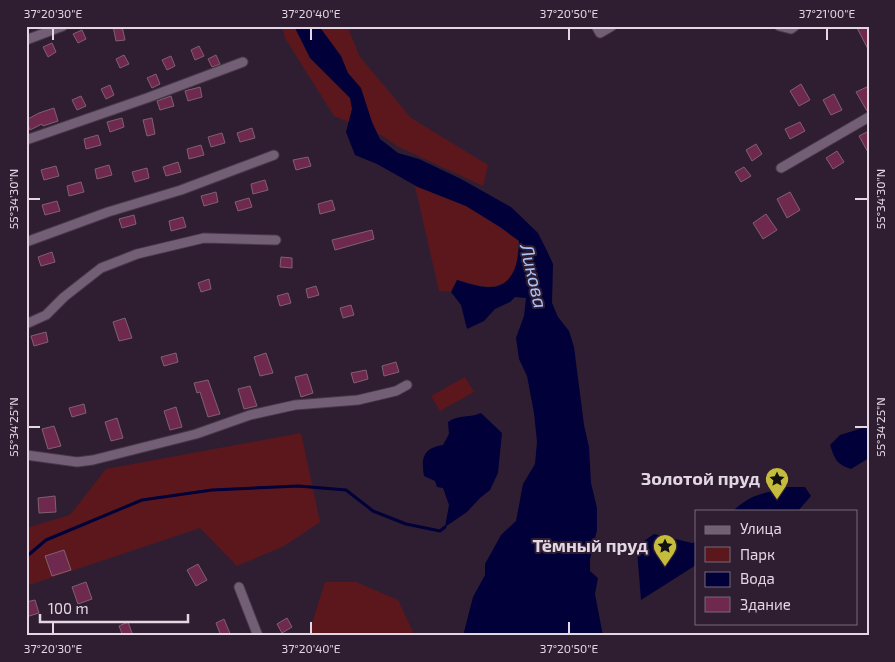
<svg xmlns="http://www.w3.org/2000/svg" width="895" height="662" viewBox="0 0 895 662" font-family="'Exo 2',sans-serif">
	<rect width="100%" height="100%" fill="#2f1e31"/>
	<!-- green -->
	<path fill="#5c171d" d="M282 26H347L360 57 411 118 488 165 483 186 397 146 383 136 334 116 285 38Z
		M415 186 466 206 500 227 519 241C517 250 518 264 514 272 503 295 475 285 457 280L451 292 439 291Z
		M465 377 474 392 440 411 431 396Z
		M301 433 320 522 284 546 237 566 200 528 26 586V528L70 515 106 469Z
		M325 582H356L398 600 415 636H308Z"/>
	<!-- water -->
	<path fill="#010039" d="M294 26H319L341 56 348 73 361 88 372 122 380 139 398 153 419 159 461 179 511 207 538 233 547 251 553 264 552 303 558 317 569 331 574 347 584 425 589 447 591 483 597 508V530L590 559V571L598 578 595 594 603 636H463L473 597 485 575V564L501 535 516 521 523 484 535 464 537 442 534 413 527 376 519 359 516 338 524 316 526 298 515 297 510 302 495 309 484 321 467 329 461 305 451 292 457 280C467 283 481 288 492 287 515 285 519 259 519 241L500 227 466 206 418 187 377 164 355 155 346 132 352 109 350 98 310 58Z
		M481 413 502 433 498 473 490 490 480 498 467 512 445 527 449 505 443 488 437 487 435 481 424 476C421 458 423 448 443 445L449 434 448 422C459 414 470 418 481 413Z
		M869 426V458L851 469C836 464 835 459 830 445L840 435Z
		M786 487H805L811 496 798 511H733C753 492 763 495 786 487Z
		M654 534 692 543 696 542V565L641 600 637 550 644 541Z"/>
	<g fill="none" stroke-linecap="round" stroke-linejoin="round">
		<!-- stream -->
		<path stroke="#010039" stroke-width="3" d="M26 557 46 540 142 500 212 490 298 486 346 490 373 511 406 524 440 531 445 527"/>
	</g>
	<!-- building -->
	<path fill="#70294e" stroke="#7f616e" d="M113 26H122L125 40 116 41Z
		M856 26H869V51Z
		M82 30 86 39 78 43 73 34Z
		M52 43 56 52 48 57 43 47Z
		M199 46 204 56 195 60 191 50Z
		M124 55 129 64 120 68 116 59Z
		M216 55 220 64 212 67 208 59Z
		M171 56 175 66 167 70 162 60Z
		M156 74 160 84 152 88 147 78Z
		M801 84 810 100 799 106 790 91Z
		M110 85 114 95 106 99 101 89Z
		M869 86V111H867L856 92Z
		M200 87 202 97 188 101 185 91Z
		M834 94 842 110 831 115 823 100Z
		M81 96 86 106 77 110 72 100Z
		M171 96 174 106 160 110 157 101Z
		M54 108 58 121 43 126 42 124 30 130 26 120 39 113Z
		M122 118 124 127 110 132 107 122Z
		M152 118 155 134 147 136 143 120Z
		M800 122 805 131 790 139 785 129Z
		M252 128 255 138 240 142 237 133Z
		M869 131V154L859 136Z
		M222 133 225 143 211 147 208 137Z
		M98 135 101 145 86 149 84 139Z
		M756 144 762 154 752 161 746 150Z
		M201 145 204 155 189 159 187 149Z
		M837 151 844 162 833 169 826 158Z
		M308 157 311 166 296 170 293 160Z
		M178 162 181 172 166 176 163 167Z
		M109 165 112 175 97 179 95 169Z
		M56 166 59 176 44 180 41 170Z
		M744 167 751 176 741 182 735 172Z
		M147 168 149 178 135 182 132 172Z
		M265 180 268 190 253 194 251 184Z
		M81 182 84 192 69 196 67 186Z
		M216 192 218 202 204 206 201 196Z
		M790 192 800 210 787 218 777 199Z
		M249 198 252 207 238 211 235 202Z
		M332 200 335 210 320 214 318 204Z
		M57 201 60 211 45 215 42 205Z
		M766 214 777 230 763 239 753 223Z
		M134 215 136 224 122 228 119 219Z
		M183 217 186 227 171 231 169 221Z
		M372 230 374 239 335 250 332 240Z
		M52 252 55 262 41 266 38 257Z
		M281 257 292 258V268L280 267Z
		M209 279 211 289 201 292 198 283Z
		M316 286 319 295 308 298 306 289Z
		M288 293 291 303 280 306 277 296Z
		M351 305 354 315 343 318 340 308Z
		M125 318 132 338 119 341 113 322Z
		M46 332 48 342 34 346 31 336Z
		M176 353 178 362 164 366 161 357Z
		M266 353 273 373 260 376 254 357Z
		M396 362 399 372 384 376 382 366Z
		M366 370 368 379 354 383 351 373Z
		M307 374 313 393 301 397 295 377Z
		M208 380 220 414 208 417 200 392 197 393 194 383Z
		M250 386 257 406 244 409 238 389Z
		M84 404 86 413 72 417 69 408Z
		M176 407 182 427 170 430 164 411Z
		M117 418 123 438 111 441 105 422Z
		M54 426 61 446 48 449 42 429Z
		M55 496 56 512 39 513 38 498Z
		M64 550 71 570 52 576 45 556Z
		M198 564 207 580 196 586 187 570Z
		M86 582 92 599 78 604 72 587Z
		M35 600 39 613 26 617V602Z
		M287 618 292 627 282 633 277 624Z
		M224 619 231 636H221L216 623Z
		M128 622 133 636H123L119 626Z"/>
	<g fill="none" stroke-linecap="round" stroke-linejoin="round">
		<!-- minor casing -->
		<g stroke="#48394a" stroke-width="11">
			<path id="minor" d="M596 26 600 33 612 26
				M779 26 791 29 795 26
				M26 40 63 26
				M26 140 147 98 243 62
				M781 168 869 117
				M26 242 108 212 181 190 274 155
				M26 324 46 315 64 297 101 268 137 254 204 238 276 240
				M26 455 77 462 93 460 196 434 250 415 295 405 358 400 396 391 407 385
				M239 587 258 636"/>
		</g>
		<!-- minor -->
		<use href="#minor" stroke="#735f75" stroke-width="9"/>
	</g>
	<!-- ticks -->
	<path fill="none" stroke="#e3d7e4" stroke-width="2" d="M53 28V40M311 28V40M569 28V40M827 28V40M28 199H40M855 199H868M28 427H40M855 427H868M53 622V634M311 622V634M569 622V634"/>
	<!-- icons -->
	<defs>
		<g id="sight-pin" transform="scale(1.25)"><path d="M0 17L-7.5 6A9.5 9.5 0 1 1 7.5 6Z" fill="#c5bc3d" stroke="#2f1e31"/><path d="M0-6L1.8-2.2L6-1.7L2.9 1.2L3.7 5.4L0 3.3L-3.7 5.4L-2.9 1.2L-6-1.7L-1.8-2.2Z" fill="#111"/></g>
	</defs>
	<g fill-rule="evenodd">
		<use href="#sight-pin" x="777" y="479"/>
		<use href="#sight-pin" x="665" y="546"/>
	</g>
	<g text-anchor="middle" stroke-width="4" stroke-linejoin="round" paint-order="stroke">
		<!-- poi labels -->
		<g font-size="18" font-weight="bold" fill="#e3d7e4" stroke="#2f1e31" text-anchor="end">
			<text x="760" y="485">Золотой пруд</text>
			<text x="648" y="552">Тёмный пруд</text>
		</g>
		<!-- water labels -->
		<g font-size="19" font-style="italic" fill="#a9c2fa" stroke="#2f1e31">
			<text transform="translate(534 276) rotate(77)" y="7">Ликова</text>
		</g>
	</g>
	<!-- border -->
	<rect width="895" height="662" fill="none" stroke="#2f1e31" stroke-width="55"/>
	<!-- legend -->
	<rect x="695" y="510" width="162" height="115" fill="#2f1e31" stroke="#776879"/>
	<rect x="705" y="526" width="25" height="8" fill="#735f75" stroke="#776879"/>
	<text x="740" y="534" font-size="15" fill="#e3d7e4">Улица</text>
	<rect x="705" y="547" width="25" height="15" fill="#5c171d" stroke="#776879"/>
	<text x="740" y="560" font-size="15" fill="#e3d7e4">Парк</text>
	<rect x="705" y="572" width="25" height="15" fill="#010039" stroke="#776879"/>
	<text x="740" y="584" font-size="15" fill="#e3d7e4">Вода</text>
	<rect x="705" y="597" width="25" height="15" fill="#70294e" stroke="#776879"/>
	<text x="740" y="610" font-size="15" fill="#e3d7e4">Здание</text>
	<!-- scale -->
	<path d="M40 614v8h148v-8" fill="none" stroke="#e3d7e4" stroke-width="2.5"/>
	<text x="48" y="614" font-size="15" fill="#e3d7e4" stroke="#2f1e31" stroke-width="4" paint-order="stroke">100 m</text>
	<rect x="28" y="28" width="840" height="606" fill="none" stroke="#e3d7e4" stroke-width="2"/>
	<g font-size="12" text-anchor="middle" fill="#e3d7e4">
		<text x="53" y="18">37°20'30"E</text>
		<text x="311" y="18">37°20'40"E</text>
		<text x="569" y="18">37°20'50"E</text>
		<text x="827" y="18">37°21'00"E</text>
		<text transform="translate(14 199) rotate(-90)" y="4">55°34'30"N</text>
		<text transform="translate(881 199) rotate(-90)" y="4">55°34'30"N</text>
		<text transform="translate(14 427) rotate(-90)" y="4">55°34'25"N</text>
		<text transform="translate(881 427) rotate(-90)" y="4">55°34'25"N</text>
		<text x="53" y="653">37°20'30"E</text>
		<text x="311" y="653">37°20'40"E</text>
		<text x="569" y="653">37°20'50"E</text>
	</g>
</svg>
